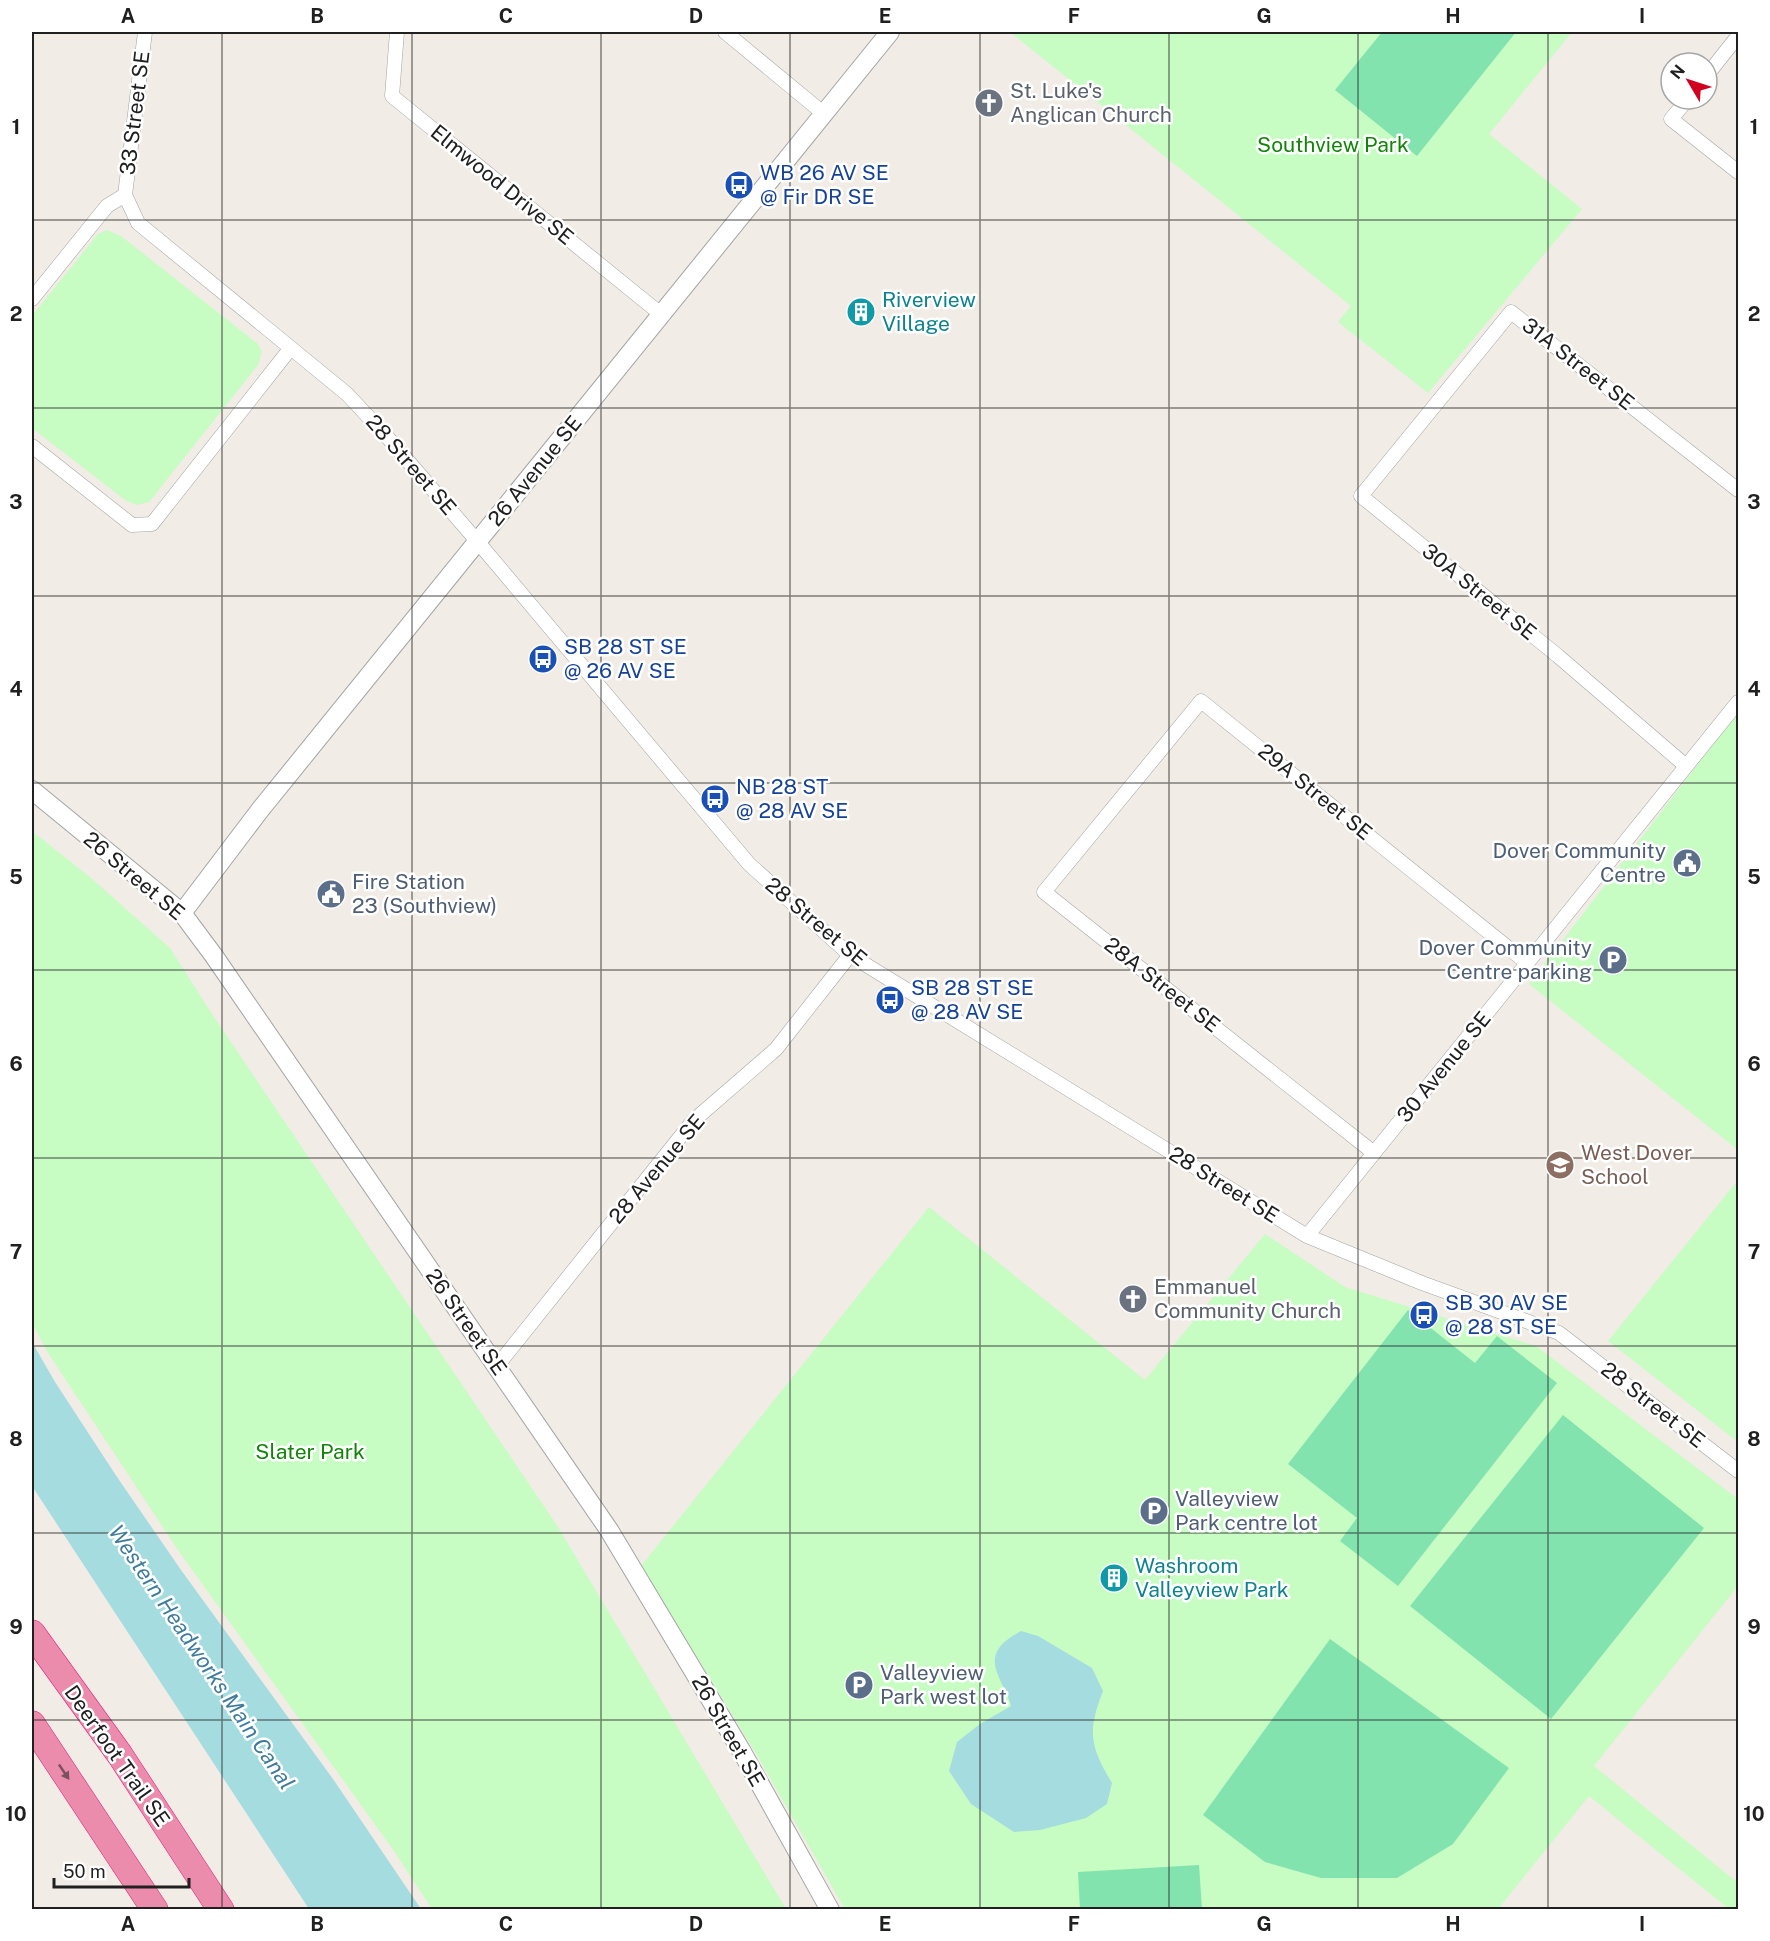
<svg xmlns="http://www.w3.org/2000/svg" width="1770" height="1941" viewBox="0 0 1770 1941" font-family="'Public Sans',sans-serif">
	<rect width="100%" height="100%" fill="#f1ece6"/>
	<!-- park -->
	<path fill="#c7fcc3" d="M1010 32H1572L1489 134 1582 209 1428 393 1338 322 1351 306Z
		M107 230 121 236 258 344 262 352 258 365 149 502 137 505 125 500 32 428V316L98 234Z
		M1738 712V1150L1529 984Z
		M32 831 91 878 170 948 212 1014 558 1527 786 1909H432L394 1851 178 1550 48 1353 32 1323Z
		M1738 1180V1442L1608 1341Z
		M929 1207 1145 1380 1265 1234 1345 1287 1536 1346 1738 1499V1586L1594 1766 1738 1883V1909H1729L1589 1796 1498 1909H845L758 1757 641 1566Z"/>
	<!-- pitch -->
	<path fill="#82e3af" d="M1382 32H1516L1417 156 1335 90Z
		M1408 1310 1475 1363 1497 1336 1557 1383 1398 1586 1340 1541 1357 1518 1288 1464Z
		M1563 1415 1704 1528 1551 1719 1410 1606Z
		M1330 1639 1509 1768 1453 1844 1397 1878H1321L1265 1862 1203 1815Z
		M1199 1865 1202 1909H1080L1078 1872Z"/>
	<!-- water -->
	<path fill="#a5dce0" d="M32 1342 55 1382 117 1477 181 1570 333 1779 421 1909H309L32 1486Z
		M1021 1631 1038 1636 1092 1668 1103 1691C1087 1732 1090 1746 1112 1783L1107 1804 1086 1818 1040 1830 1014 1832 971 1804 949 1771 957 1742 980 1724 1011 1706C1008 1694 1002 1686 998 1675 988 1652 1003 1641 1021 1631Z"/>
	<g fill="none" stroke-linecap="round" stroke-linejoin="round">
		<!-- minor casing -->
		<g stroke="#a4a4a4" stroke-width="15">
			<path id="minor" d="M397 32 392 96 662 315
				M725 32 823 113
				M1707 75 1738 36
				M1688 99 1671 119 1738 172
				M125 195 138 223 347 394 389 439 477 541 749 864 850 955 1307 1236 1422 1283 1559 1333 1738 1471
				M125 195 145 32
				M32 299 107 206 125 195
				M32 446 132 525 152 524 290 349
				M1686 766 1558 656 1361 496 1511 312 1738 490
				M1374 1153 1044 892 1201 701 1527 963
				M1307 1236 1738 702
				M497 1366 693 1121 776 1049 850 955"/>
		</g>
		<!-- tertiary casing -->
		<g stroke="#a4a4a4" stroke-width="20">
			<path id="tertiary" d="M32 790 182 913 214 956 609 1530 742 1752 830 1910
				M182 913 260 810 890 32"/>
		</g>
		<!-- motorway casing -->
		<g stroke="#e32080" stroke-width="27">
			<path id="motorway" d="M32 1633 120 1755 221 1910
				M32 1724 155 1910"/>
		</g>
		<!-- minor -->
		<use href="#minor" stroke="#fff" stroke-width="14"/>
		<!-- tertiary -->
		<use href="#tertiary" stroke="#fff" stroke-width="18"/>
		<!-- motorway -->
		<use href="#motorway" stroke="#eb8cac" stroke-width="26"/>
	</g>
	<!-- one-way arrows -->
	<defs><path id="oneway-solid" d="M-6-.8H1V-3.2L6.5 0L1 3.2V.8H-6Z" transform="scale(1.5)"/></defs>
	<use fill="#7b515f" href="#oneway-solid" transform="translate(64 1772) rotate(56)"/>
	<!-- grid -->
	<path fill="none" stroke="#202020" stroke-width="1.5" stroke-opacity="0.55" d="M222 32V1910M412 32V1910M601 32V1910M790 32V1910M980 32V1910M1169 32V1910M1358 32V1910M1548 32V1910M32 220H1738M32 408H1738M32 596H1738M32 783H1738M32 970H1738M32 1158H1738M32 1346H1738M32 1533H1738M32 1720H1738"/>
	<!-- icons -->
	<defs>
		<g id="church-disc" transform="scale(1.5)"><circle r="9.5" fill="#6b7280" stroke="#fff"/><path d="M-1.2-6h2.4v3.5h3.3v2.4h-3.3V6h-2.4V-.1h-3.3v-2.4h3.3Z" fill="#fff"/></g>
		<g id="bus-disc" transform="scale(1.5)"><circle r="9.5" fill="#1a4fb4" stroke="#fff"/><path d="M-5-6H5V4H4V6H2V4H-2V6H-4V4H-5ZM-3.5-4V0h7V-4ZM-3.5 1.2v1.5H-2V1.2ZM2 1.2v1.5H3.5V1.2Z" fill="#fff"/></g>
		<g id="building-disc" transform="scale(1.5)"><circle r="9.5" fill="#0f9aa8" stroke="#fff"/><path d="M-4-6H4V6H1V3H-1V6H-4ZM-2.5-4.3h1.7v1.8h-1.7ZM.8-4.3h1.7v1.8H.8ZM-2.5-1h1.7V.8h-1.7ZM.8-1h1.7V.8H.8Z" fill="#fff"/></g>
		<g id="civic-disc" transform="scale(1.5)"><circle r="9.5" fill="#5c6f8a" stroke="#fff"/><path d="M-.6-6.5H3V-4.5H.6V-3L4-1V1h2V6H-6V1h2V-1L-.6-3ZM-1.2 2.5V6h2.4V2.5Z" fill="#fff"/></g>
		<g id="parking-disc" transform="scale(1.5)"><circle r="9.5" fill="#5c6f8a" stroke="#fff"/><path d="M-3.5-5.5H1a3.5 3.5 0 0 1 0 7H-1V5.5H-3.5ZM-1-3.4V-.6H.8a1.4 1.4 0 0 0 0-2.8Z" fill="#fff"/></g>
		<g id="school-disc" transform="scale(1.5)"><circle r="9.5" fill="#8d6e63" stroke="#fff"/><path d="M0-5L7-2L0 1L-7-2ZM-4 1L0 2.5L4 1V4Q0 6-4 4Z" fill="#fff"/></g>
	</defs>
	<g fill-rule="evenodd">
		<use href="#church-disc" x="989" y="103"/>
		<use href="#bus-disc" x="739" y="185"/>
		<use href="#building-disc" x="861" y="312"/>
		<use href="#bus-disc" x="543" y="659"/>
		<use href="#bus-disc" x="715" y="799"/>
		<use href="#civic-disc" x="1687" y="863"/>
		<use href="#civic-disc" x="331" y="894"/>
		<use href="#parking-disc" x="1613" y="960"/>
		<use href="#bus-disc" x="890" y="1000"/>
		<use href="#school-disc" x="1560" y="1165"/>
		<use href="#church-disc" x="1133" y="1299"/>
		<use href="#bus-disc" x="1424" y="1315"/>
		<use href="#parking-disc" x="1154" y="1511"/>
		<use href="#building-disc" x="1114" y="1578"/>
		<use href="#parking-disc" x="859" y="1685"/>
	</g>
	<g text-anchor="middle" stroke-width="5" stroke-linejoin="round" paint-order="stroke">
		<!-- worship labels -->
		<g font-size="21" fill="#5b616d" stroke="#fff" text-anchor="start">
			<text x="1010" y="98">St. Luke's<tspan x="1010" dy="24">Anglican Church</tspan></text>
			<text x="1154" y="1294">Emmanuel<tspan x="1154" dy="24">Community Church</tspan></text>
		</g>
		<!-- street labels -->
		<g font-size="21" fill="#202020" stroke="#fff">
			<text transform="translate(135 113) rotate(-83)" y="7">33 Street SE</text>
			<text transform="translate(502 185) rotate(39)" y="7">Elmwood Drive SE</text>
			<text transform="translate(1578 364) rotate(38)" y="7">31A Street SE</text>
			<text transform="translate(411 465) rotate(49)" y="7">28 Street SE</text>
			<text transform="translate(535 471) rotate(-51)" y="7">26 Avenue SE</text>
			<text transform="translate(1479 592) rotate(39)" y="7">30A Street SE</text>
			<text transform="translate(1315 792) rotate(39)" y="7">29A Street SE</text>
			<text transform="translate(134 876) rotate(40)" y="7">26 Street SE</text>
			<text transform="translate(816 922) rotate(40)" y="7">28 Street SE</text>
			<text transform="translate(1162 985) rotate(38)" y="7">28A Street SE</text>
			<text transform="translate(1444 1067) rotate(-51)" y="7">30 Avenue SE</text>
			<text transform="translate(657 1169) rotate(-50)" y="7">28 Avenue SE</text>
			<text transform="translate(1224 1185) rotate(32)" y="7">28 Street SE</text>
			<text transform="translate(466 1322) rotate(55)" y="7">26 Street SE</text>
			<text transform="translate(1653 1405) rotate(38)" y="7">28 Street SE</text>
			<text transform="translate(728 1731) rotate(60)" y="7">26 Street SE</text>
			<text transform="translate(117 1756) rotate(55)" y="7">Deerfoot Trail SE</text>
		</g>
		<!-- park labels -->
		<g font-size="21" fill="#108607" stroke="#fff">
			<text x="1333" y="152">Southview Park</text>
			<text x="310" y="1459">Slater Park</text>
		</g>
		<!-- transit labels -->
		<g font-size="21" fill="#164399" stroke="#fff" text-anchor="start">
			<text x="760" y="180">WB 26 AV SE<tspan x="760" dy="24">@ Fir DR SE</tspan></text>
			<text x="564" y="654">SB 28 ST SE<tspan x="564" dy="24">@ 26 AV SE</tspan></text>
			<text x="736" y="794">NB 28 ST<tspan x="736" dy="24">@ 28 AV SE</tspan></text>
			<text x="911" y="995">SB 28 ST SE<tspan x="911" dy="24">@ 28 AV SE</tspan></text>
			<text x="1445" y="1310">SB 30 AV SE<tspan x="1445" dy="24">@ 28 ST SE</tspan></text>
		</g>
		<!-- culture labels -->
		<g font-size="21" fill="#0d838f" stroke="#fff" text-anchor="start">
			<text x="882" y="307">Riverview<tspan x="882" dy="24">Village</tspan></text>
			<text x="1135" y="1573">Washroom<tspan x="1135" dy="24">Valleyview Park</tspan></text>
		</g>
		<!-- service labels -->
		<g font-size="21" fill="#4e5e75" stroke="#fff" text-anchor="start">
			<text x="1666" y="858" text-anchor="end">Dover Community<tspan x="1666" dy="24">Centre</tspan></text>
			<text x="352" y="889">Fire Station<tspan x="352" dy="24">23 (Southview)</tspan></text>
			<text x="1592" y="955" text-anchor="end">Dover Community<tspan x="1592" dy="24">Centre parking</tspan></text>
			<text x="1175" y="1506">Valleyview<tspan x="1175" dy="24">Park centre lot</tspan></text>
			<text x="880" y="1680">Valleyview<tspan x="880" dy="24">Park west lot</tspan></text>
		</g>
		<!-- education labels -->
		<g font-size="21" fill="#785e54" stroke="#fff" text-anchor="start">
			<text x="1581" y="1160">West Dover<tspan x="1581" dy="24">School</tspan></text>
		</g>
		<!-- water labels -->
		<g font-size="22" font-style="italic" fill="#3f7c9c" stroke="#fff">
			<text transform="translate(202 1657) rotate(56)" y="8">Western Headworks Main Canal</text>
		</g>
	</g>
	<!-- border -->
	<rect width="1770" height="1941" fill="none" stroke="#ffffff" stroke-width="66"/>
	<!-- north arrow -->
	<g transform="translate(1689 81) rotate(309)"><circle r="28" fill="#ffffff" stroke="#a6a6a6" stroke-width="1.5"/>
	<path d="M0-4.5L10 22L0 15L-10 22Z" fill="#d10020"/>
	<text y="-9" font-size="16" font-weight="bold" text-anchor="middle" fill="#202020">N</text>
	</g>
	<!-- scale -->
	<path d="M54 1878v9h135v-9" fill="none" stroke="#202020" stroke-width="3"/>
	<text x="63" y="1878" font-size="18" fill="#202020" stroke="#ffffff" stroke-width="4.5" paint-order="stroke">50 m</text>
	<rect x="33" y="33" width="1704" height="1875" fill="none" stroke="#202020" stroke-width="2"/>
	<g font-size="20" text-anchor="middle" font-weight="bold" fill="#202020">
		<text x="128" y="23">A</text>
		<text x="317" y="23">B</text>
		<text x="506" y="23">C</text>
		<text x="696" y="23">D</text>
		<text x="885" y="23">E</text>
		<text x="1074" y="23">F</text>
		<text x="1264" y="23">G</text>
		<text x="1453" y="23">H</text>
		<text x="1642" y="23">I</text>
		<text x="16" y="134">1</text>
		<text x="1754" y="134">1</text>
		<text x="16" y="321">2</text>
		<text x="1754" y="321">2</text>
		<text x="16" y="509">3</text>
		<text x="1754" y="509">3</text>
		<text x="16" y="696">4</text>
		<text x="1754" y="696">4</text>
		<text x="16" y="884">5</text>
		<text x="1754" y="884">5</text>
		<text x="16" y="1071">6</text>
		<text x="1754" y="1071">6</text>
		<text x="16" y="1259">7</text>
		<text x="1754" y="1259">7</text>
		<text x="16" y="1446">8</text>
		<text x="1754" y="1446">8</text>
		<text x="16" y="1634">9</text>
		<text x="1754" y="1634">9</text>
		<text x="16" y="1821">10</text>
		<text x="1754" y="1821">10</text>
		<text x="128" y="1931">A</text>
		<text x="317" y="1931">B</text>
		<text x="506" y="1931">C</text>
		<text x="696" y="1931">D</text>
		<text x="885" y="1931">E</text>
		<text x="1074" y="1931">F</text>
		<text x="1264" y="1931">G</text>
		<text x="1453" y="1931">H</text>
		<text x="1642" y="1931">I</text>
	</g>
</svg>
